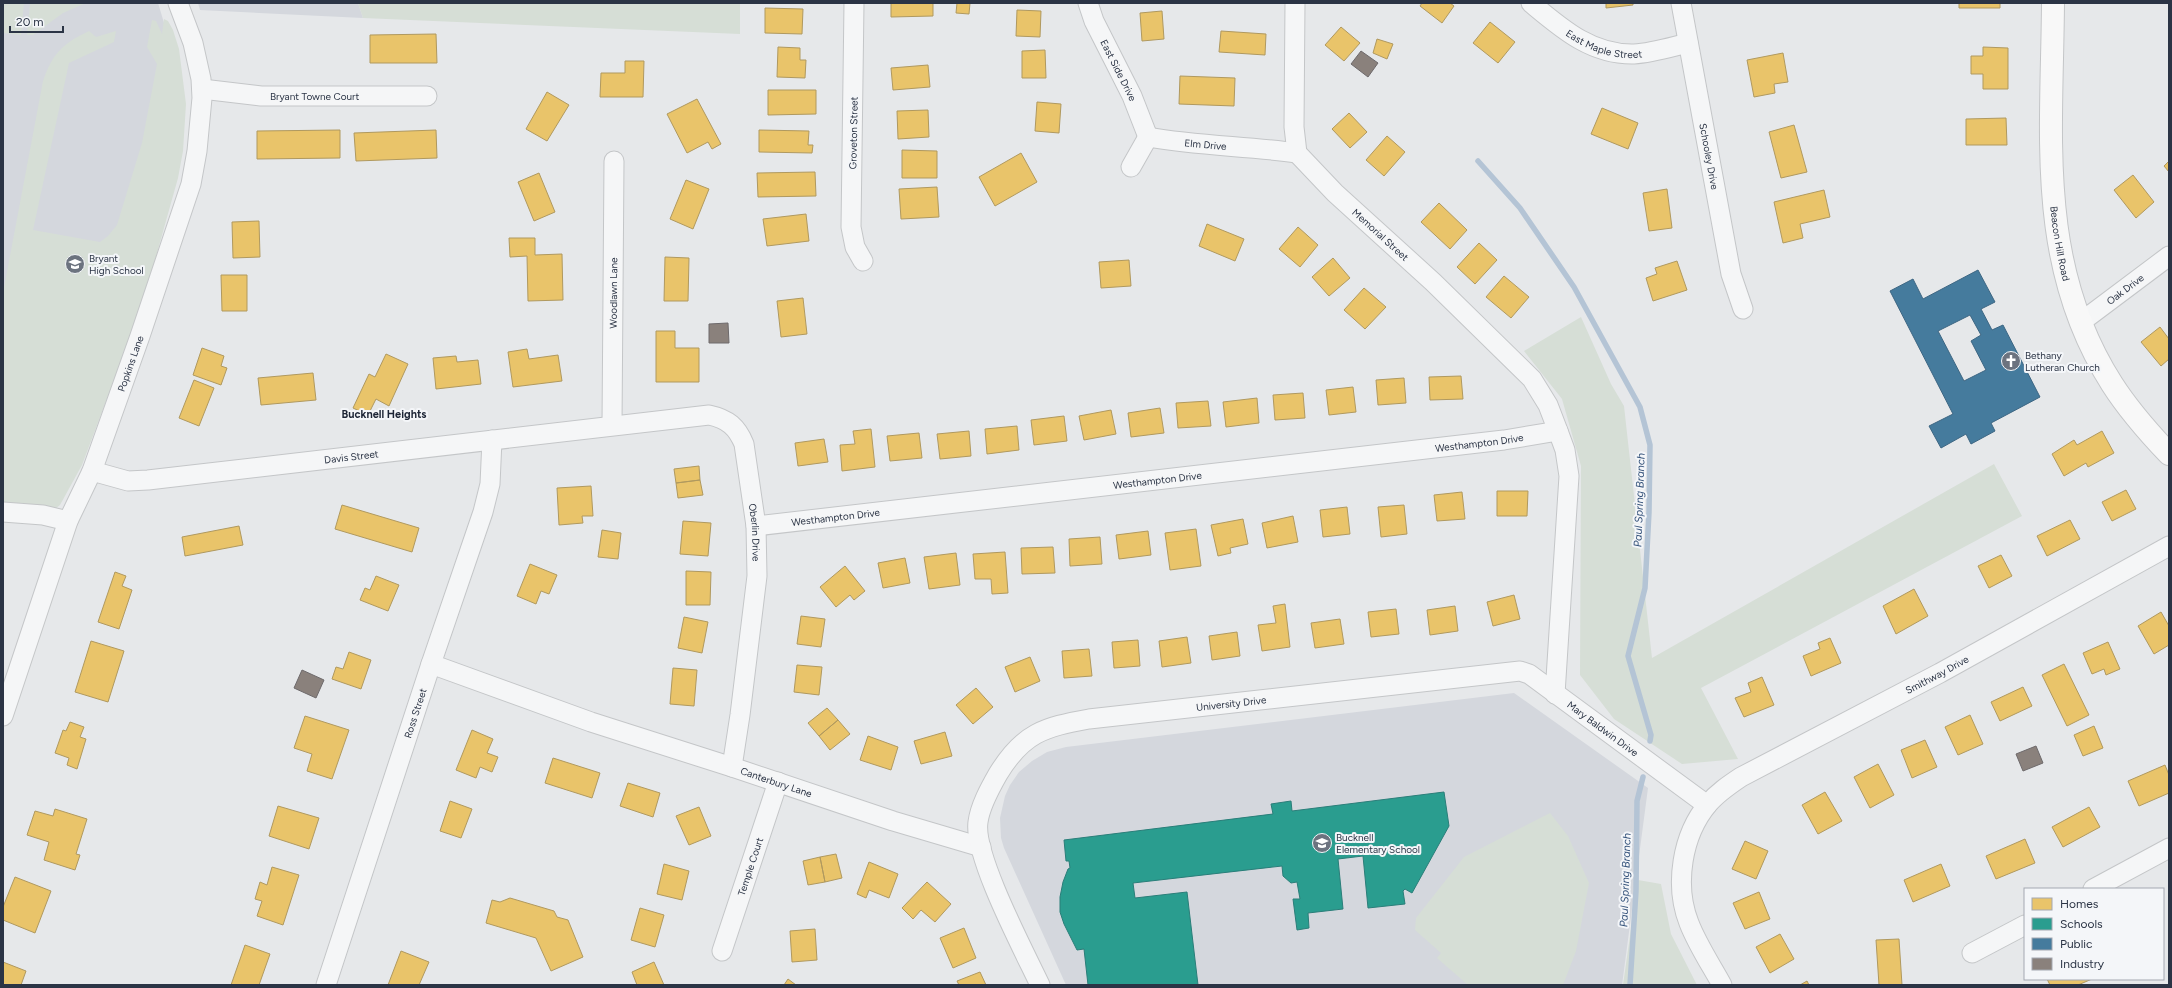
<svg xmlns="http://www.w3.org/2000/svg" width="2172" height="988" viewBox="0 0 2172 988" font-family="Figtree,sans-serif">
	<rect width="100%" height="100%" fill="#e6e8ea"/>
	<!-- built -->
	<path fill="#d4d7dd" d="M3 3H158L168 36 177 97 3 480Z
		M198 3H358L363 18 200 10Z
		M1514 693 1648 788 1622 985H1066L1004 848 1001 838 1000 818 1005 796 1010 785 1019 772 1032 761 1047 752 1066 747Z"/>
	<!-- green -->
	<path fill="#d6ded6" d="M3 3H24L21 35 3 33Z
		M30 3H86L63 13 33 35H27Z
		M358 3H740V34L363 18Z
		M164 19 168 21 173 30 179 49 186 104 183 151 178 178 143 303 82 465 60 505 55 509 3 507V293L43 81C53 53 62 44 89 31L96 37 116 31 114 42 69 63 33 230 100 242 108 236 117 225 142 143 157 64 147 47 152 20 156 21 162 34Z
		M1581 317 1611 384 1624 406 1652 658 1994 464 2022 516 1701 688 1738 759 1682 764 1614 719 1580 675 1581 466 1562 399 1524 351Z
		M1550 813 1568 836 1589 883 1576 951 1563 985H1468L1437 958 1441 953 1415 930 1416 918 1464 857Z
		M1638 880 1661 884 1671 934 1697 985H1623Z"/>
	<!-- homes -->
	<path fill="#e9c46a" stroke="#b0995f" d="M891 3H933V16L891 17Z
		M957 3H970L969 14 956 13Z
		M1422 3H1450L1454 6 1442 23 1420 6Z
		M1606 3H1633V5L1606 8Z
		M1959 3H2000V8H1959Z
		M765 8 803 9 802 34 765 33Z
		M1017 10 1041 11 1040 37 1016 36Z
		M1162 11 1164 39 1142 41 1140 13Z
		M1490 22 1515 42 1498 63 1473 43Z
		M1341 27 1360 43 1344 61 1325 45Z
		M1221 31 1266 34 1265 55 1219 52Z
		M436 34 437 63H370V35Z
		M1377 39 1393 44 1387 59 1373 53Z
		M778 47 800 48V60H806L805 78 777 77Z
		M1983 47 2008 48V89H1983V74H1971V56H1983Z
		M1045 50 1046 78H1022V51Z
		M1783 53 1788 82 1774 84 1775 93 1754 97 1747 60Z
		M625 61H644L643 97H600L601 73H625Z
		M928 65 930 87 893 90 891 68Z
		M1180 76 1235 78 1234 106 1179 104Z
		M768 90H816V114L768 115Z
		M547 92 569 105 547 141 526 129Z
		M697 99 721 144 712 149 708 142 687 153 667 114Z
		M1037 102 1061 104 1059 133 1035 131Z
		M1602 108 1638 123 1628 149 1591 134Z
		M928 110 929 137 898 139 897 111Z
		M1349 113 1367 132 1350 148 1332 129Z
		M2006 118 2007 145H1966V119Z
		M1794 125 1807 172 1781 178 1769 132Z
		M340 130V158L257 159V131Z
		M436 130 437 158 356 161 354 133Z
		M759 130 809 131 808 145H813L812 153 759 152Z
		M1387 136 1405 152 1384 176 1366 160Z
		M902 150 937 151V178H902Z
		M1021 153 1037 182 995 206 979 177Z
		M2169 161V172L2164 166Z
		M815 172 816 196 758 197 757 173Z
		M539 173 555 212 534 221 518 182Z
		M2133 175 2154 202 2136 218 2114 190Z
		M686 180 709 189 693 229 670 219Z
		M937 187 939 217 901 219 899 189Z
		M1667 189 1672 228 1649 231 1643 193Z
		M1824 190 1830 217 1800 224 1803 238 1783 243 1774 202Z
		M1439 203 1467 230 1450 249 1421 222Z
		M806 214 809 241 767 246 763 219Z
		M259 221 260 257 233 258 232 222Z
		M1207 224 1244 239 1235 261 1199 246Z
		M1298 227 1318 245 1300 267 1279 249Z
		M509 238H535V255L562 254 563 300 528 301 527 256 510 257Z
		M1479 243 1497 260 1475 284 1457 267Z
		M665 257 689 258 688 301H664Z
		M1333 258 1350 278 1329 296 1312 277Z
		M1129 260 1131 286 1101 288 1099 262Z
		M1677 261 1687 290 1653 301 1646 278 1657 274 1655 268Z
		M221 275H247V311H222Z
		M1504 276 1529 297 1511 318 1486 297Z
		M1364 288 1386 307 1365 329 1344 310Z
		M803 298 807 334 781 337 777 301Z
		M2160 327 2169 339V359L2161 366 2141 342Z
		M656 331H675V348H699V382H656Z
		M202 348 224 356 221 366 227 368 221 385 193 375Z
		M527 349 529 359 558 355 562 381 513 387 508 352Z
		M386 354 408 364 389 406 376 399 368 415 353 408 369 374 375 377Z
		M456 356 457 362 478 360 481 384 436 389 433 358Z
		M313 373 316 400 261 405 258 378Z
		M1461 376 1463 399 1430 400 1429 377Z
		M1404 378 1406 403 1378 405 1376 380Z
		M194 380 214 388 199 426 179 418Z
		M1353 387 1356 412 1329 415 1326 390Z
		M1303 393 1305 418 1275 420 1273 395Z
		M1257 398 1259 423 1226 427 1223 402Z
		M1208 401 1211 426 1178 428 1176 403Z
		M1160 408 1164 433 1131 437 1128 413Z
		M1111 410 1116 434 1084 440 1079 416Z
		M1064 416 1067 441 1034 445 1031 420Z
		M1017 426 1019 450 987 454 985 429Z
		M871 429 875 467 842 471 840 445 855 444 853 431Z
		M969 431 971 456 940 459 937 434Z
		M2102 431 2114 453 2088 467 2086 463 2064 476 2052 454 2074 440 2077 445Z
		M919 433 922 458 890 461 887 436Z
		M824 439 828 462 798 466 795 443Z
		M699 466 700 480 676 483 674 469Z
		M700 480 703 495 678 498 676 483Z
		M591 486 593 516H582L583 523 559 525 557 488Z
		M2126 490 2136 509 2112 521 2102 502Z
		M1497 491H1528L1527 516H1497Z
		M1462 492 1465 519 1437 521 1434 495Z
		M342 505 419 528 412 552 335 529Z
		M1404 505 1407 534 1381 537 1378 507Z
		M1347 507 1350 534 1323 537 1320 510Z
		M1293 516 1298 542 1267 548 1262 523Z
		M1243 519 1248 544 1230 548 1231 553 1218 556 1211 525Z
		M2070 520 2080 539 2047 556 2037 536Z
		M683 521 711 523 708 556 680 554Z
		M239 526 243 545 185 556 182 537Z
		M1196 529 1201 566 1170 570 1165 533Z
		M602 530 621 533 618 559 598 557Z
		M1148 531 1151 555 1119 559 1116 535Z
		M1100 537 1102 564 1070 566 1069 539Z
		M1053 547 1055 573 1022 574 1021 548Z
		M1005 552 1008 593 992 594 991 579H975L973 554Z
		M956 553 960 585 929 589 924 557Z
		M2001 555 2012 576 1989 588 1978 566Z
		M905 558 910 583 883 588 878 563Z
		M530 564 557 575 549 594 541 591 536 604 517 596Z
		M845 566 865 591 854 600 850 595 836 607 820 587Z
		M686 571 711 572 710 605H686Z
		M115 572 126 576 122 586 132 590 119 629 98 622Z
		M376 576 399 585 388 611 360 600 365 588 370 590Z
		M1914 589 1928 616 1896 634 1883 606Z
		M1514 595 1520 619 1493 626 1487 602Z
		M1285 604 1290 647 1262 651 1258 625 1276 623 1273 606Z
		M1455 606 1458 631 1430 635 1427 610Z
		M1396 609 1399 634 1371 637 1368 612Z
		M2161 612 2169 626V645L2154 654 2138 626Z
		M801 616 825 619 821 647 797 644Z
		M684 617 708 622 702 653 678 648Z
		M1340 619 1344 644 1315 648 1311 623Z
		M1237 632 1240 656 1212 660 1209 636Z
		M1187 637 1191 663 1162 667 1159 641Z
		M1830 638 1841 663 1811 676 1803 656 1820 649 1818 643Z
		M1138 640 1140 666 1114 668 1112 642Z
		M91 641 124 651 108 702 75 692Z
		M2108 642 2120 669 2106 675 2104 669 2092 674 2083 653Z
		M1089 649 1092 676 1064 678 1062 651Z
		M349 652 371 660 361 689 332 679 336 667 343 669Z
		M1030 657 1040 681 1015 692 1005 667Z
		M2064 664 2089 715 2067 726 2042 675Z
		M797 665 822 667 819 695 794 692Z
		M673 668 697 670 694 706 670 704Z
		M1762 677 1774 705 1744 717 1735 698 1751 692 1748 683Z
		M2023 687 2032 706 2000 721 1991 702Z
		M976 688 993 707 973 724 956 705Z
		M827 708 838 720 819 736 808 723Z
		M1970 715 1983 744 1958 755 1945 727Z
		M305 716 349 730 332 779 307 771 312 754 294 748Z
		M838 720 850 734 830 750 819 736Z
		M70 722 84 727 80 737 86 739 77 769 67 765 69 758 55 753 63 730 66 731Z
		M2094 726 2103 748 2083 756 2074 735Z
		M472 730 493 739 487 753 498 757 492 772 480 767 476 778 456 770Z
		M945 732 952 756 921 764 914 741Z
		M868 736 898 747 891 770 860 760Z
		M1925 740 1937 767 1912 778 1901 750Z
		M553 758 600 773 592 798 545 783Z
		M1878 764 1894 795 1870 808 1854 777Z
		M2165 765 2169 775V793L2139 806 2128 781Z
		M628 783 660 793 653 817 620 806Z
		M1825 792 1842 821 1818 834 1802 805Z
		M450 801 472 809 461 838 440 831Z
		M278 806 319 818 309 849 269 836Z
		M699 807 711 836 689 845 676 816Z
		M2089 807 2100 827 2063 847 2052 827Z
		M55 809 87 819 76 854 80 855 75 870 44 860 49 842 27 835 35 811 53 816Z
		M2025 839 2035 863 1996 879 1986 856Z
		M1745 841 1768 851 1756 879 1732 869Z
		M836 854 842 878 825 882 820 857Z
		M820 857 825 882 808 885 803 861Z
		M869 862 898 874 889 898 869 890 866 898 857 894Z
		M664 864 689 871 682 900 657 894Z
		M1941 864 1950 886 1913 902 1904 880Z
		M272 867 299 875 283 925 257 916 262 901 255 899 260 882 267 885Z
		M15 877 51 891 35 933 3 920V907Z
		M927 882 951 904 935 922 921 910 913 919 902 908Z
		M1759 892 1770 919 1745 929 1733 903Z
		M510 898 554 911 557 917 568 920 583 957 551 971 536 938 486 923 492 900 500 902Z
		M640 908 664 915 655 947 631 940Z
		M964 928 976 958 953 968 940 938Z
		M815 929 817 960 792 962 790 931Z
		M1780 934 1794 959 1770 973 1756 947Z
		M1899 939 1902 985H1879L1876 940Z
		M245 945 270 954 259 985H231Z
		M401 951 429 962 419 985H388Z
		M3 962 26 971 21 985H3Z
		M654 962 664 985H637L632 972Z
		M980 972 986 985H959L957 981Z
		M788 979 796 985H784Z
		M2047 979H2092L2078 985H2050Z
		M1807 981 1809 985H1800Z"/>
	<!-- schools -->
	<path fill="#2a9d8f" stroke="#2a7e79" d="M1444 792 1449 826 1412 893 1405 889 1403 891 1405 904 1368 908 1363 856 1338 859 1343 909 1308 913 1309 928 1297 930 1293 899H1300L1297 882 1291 883 1283 876 1282 866 1133 883 1135 898 1187 892 1198 985H1088L1084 949 1077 950 1064 924 1060 912V897L1063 882 1068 869 1070 868 1069 861H1066L1064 840 1273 814 1271 804 1291 801 1292 811Z"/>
	<!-- public -->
	<path fill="#457b9d" stroke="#3d6683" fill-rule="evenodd" d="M1978 270 1995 302 1981 309 1992 330 2003 325 2040 397 1991 423 1995 431 1971 444 1966 434 1941 448 1929 426 1953 414 1890 291 1913 279 1923 299ZM1970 315 1981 335 1971 341 1986 370 1964 381 1938 331Z"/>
	<!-- industry -->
	<path fill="#8a817c" stroke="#6e6a6c" d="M1361 51 1378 63 1368 77 1351 64Z
		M728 323 729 343H709V324Z
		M302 670 324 680 316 698 294 688Z
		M2036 746 2043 763 2023 771 2016 754Z"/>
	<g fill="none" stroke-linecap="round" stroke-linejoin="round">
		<!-- stream -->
		<path stroke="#b4c4d5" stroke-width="5.5" d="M1478 161 1520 208 1574 287 1640 407 1650 445 1649 512 1645 588 1628 656 1651 735 1650 741
			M1630 985 1636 891 1637 801 1643 777"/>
		<!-- minor casing -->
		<g stroke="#c4c6c8" stroke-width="21">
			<g id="minor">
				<path d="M854 3 851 227 855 247 863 261"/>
				<path id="s1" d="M1088 3 1094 21 1132 96 1148 137"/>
				<path id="s2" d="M1295 3 1294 127 1297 153 1335 193 1433 282 1532 379 1548 405 1558 431 1565 450 1569 476 1555 694"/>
				<path id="s3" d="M1531 3C1561 28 1591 55 1634 54 1652 53 1671 47 1688 43"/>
				<path id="s4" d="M1681 3 1731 274 1743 309"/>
				<path id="s5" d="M202 89 261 96H427"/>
				<path id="s6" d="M1148 137C1198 146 1248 146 1297 153"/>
				<path d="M1131 167 1148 137"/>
				<path id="s7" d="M2081 322 2169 256"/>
				<path id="s8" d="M612 425 614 161"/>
				<path id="s9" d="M92 471 128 481 148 480 709 415C728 419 737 427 744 444L756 526 757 576 740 715 732 767"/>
				<path d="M3 512 43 515 68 521"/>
				<path id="s10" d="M756 526 1504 440 1558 431"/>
				<path id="s11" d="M431 664 591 722 732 767 893 821 981 847"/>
				<path id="s12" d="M3 716 68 521 92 471 140 336 191 184 197 151 202 98 201 79 193 43 178 3"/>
				<path d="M2093 889 2169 848"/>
				<path id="s13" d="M722 951 778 782"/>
				<path d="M1972 953 2025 925"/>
				<path id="s14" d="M326 985 431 664 483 512 490 484 492 440"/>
				<path id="s15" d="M1040 985C1024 951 973 855 978 822 980 806 990 788 998 774 1023 733 1044 727 1089 719L1520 671 1529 674 1707 805"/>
				<path id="s16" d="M1722 985C1711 965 1697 944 1689 923 1674 885 1682 835 1708 804 1717 793 1729 785 1741 777L1940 673 2169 546"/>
			</g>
		</g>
		<!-- secondary casing -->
		<g stroke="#c4c6c8" stroke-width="24">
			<g id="secondary">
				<path id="s17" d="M2053 3C2052 137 2036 265 2112 384 2128 409 2149 433 2169 454"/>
			</g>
		</g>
		<!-- minor -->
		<use href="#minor" stroke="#f5f6f7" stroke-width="19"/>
		<!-- secondary -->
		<use href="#secondary" stroke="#f8f8f8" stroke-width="22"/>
	</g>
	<!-- icons -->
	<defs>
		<g id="school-disc" transform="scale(1)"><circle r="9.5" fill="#6c737f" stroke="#f4f6f9"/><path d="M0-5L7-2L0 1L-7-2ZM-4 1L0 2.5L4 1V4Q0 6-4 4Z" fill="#fff"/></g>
		<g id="church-disc" transform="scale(1)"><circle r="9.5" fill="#6c737f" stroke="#f4f6f9"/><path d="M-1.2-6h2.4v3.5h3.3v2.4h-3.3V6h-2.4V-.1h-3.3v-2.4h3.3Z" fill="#fff"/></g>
	</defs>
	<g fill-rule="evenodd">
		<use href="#school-disc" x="75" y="264"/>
		<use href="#church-disc" x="2011" y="361"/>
		<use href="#school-disc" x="1322" y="843"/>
	</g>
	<g text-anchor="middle" stroke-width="4" stroke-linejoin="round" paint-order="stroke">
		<!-- street labels -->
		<g font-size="10" fill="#2b3445" stroke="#f4f6f9">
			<text dy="4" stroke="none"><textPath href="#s3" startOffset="86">East Maple Street</textPath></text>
			<text dy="4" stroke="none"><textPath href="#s1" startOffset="74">East Side Drive</textPath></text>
			<text dy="4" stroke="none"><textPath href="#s5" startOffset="113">Bryant Towne Court</textPath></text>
			<text transform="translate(853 133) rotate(-89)" y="4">Groveton Street</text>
			<text dy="4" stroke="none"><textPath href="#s6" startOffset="58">Elm Drive</textPath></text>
			<text dy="4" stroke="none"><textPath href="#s4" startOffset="156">Schooley Drive</textPath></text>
			<text dy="4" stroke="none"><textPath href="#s2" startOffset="267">Memorial Street</textPath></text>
			<text dy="4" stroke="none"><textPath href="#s17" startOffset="241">Beacon Hill Road</textPath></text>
			<text dy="4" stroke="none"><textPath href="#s7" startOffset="55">Oak Drive</textPath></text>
			<text dy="4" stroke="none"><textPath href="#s8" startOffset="132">Woodlawn Lane</textPath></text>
			<text dy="4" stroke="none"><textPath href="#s12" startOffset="375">Popkins Lane</textPath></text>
			<text dy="4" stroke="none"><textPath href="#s10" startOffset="728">Westhampton Drive</textPath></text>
			<text dy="4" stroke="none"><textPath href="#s9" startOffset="262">Davis Street</textPath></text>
			<text dy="4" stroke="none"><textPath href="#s10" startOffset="404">Westhampton Drive</textPath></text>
			<text dy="4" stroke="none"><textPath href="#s10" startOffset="80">Westhampton Drive</textPath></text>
			<text dy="4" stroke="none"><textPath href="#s9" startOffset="759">Oberlin Drive</textPath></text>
			<text dy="4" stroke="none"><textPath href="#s16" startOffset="460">Smithway Drive</textPath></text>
			<text dy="4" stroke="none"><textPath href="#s15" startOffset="482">University Drive</textPath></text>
			<text dy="4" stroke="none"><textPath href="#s14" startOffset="286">Ross Street</textPath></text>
			<text dy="4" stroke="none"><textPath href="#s15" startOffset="874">Mary Baldwin Drive</textPath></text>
			<text dy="4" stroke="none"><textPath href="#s11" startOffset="365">Canterbury Lane</textPath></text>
			<text dy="4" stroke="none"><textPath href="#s13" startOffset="89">Temple Court</textPath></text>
		</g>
		<!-- poi labels -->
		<g font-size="10" fill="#2b3445" stroke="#f4f6f9" text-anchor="start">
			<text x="89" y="262">Bryant<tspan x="89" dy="12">High School</tspan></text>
			<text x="2025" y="359">Bethany<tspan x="2025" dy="12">Lutheran Church</tspan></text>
			<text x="1336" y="841">Bucknell<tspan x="1336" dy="12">Elementary School</tspan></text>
		</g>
		<!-- neighbourhood labels -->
		<g font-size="11" font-weight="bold" fill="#1d2536" stroke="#f4f6f9">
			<text x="384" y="418">Bucknell Heights</text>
		</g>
		<!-- water labels -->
		<g font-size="11" font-style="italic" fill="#34527a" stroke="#f4f6f9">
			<text transform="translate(1639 500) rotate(-88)" y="4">Paul Spring Branch</text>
			<text transform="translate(1625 880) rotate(-88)" y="4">Paul Spring Branch</text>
		</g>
	</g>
	<!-- border -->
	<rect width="2172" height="988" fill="none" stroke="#2b3445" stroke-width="8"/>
	<!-- legend -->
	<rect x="2024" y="888" width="140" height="92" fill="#f4f6f9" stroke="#a4a8b1"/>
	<rect x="2032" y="898" width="20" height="12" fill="#e9c46a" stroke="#a4a8b1"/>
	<text x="2060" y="908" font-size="12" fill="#2b3445">Homes</text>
	<rect x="2032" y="918" width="20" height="12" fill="#2a9d8f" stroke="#a4a8b1"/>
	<text x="2060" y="928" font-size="12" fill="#2b3445">Schools</text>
	<rect x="2032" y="938" width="20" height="12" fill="#457b9d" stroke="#a4a8b1"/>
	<text x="2060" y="948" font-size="12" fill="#2b3445">Public</text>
	<rect x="2032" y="958" width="20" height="12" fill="#8a817c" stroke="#a4a8b1"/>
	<text x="2060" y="968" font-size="12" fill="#2b3445">Industry</text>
	<!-- scale -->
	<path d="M10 26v6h53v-6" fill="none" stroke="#2b3445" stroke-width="2"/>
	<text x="16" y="26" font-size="12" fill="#2b3445" stroke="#f4f6f9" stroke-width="3" paint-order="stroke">20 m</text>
</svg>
